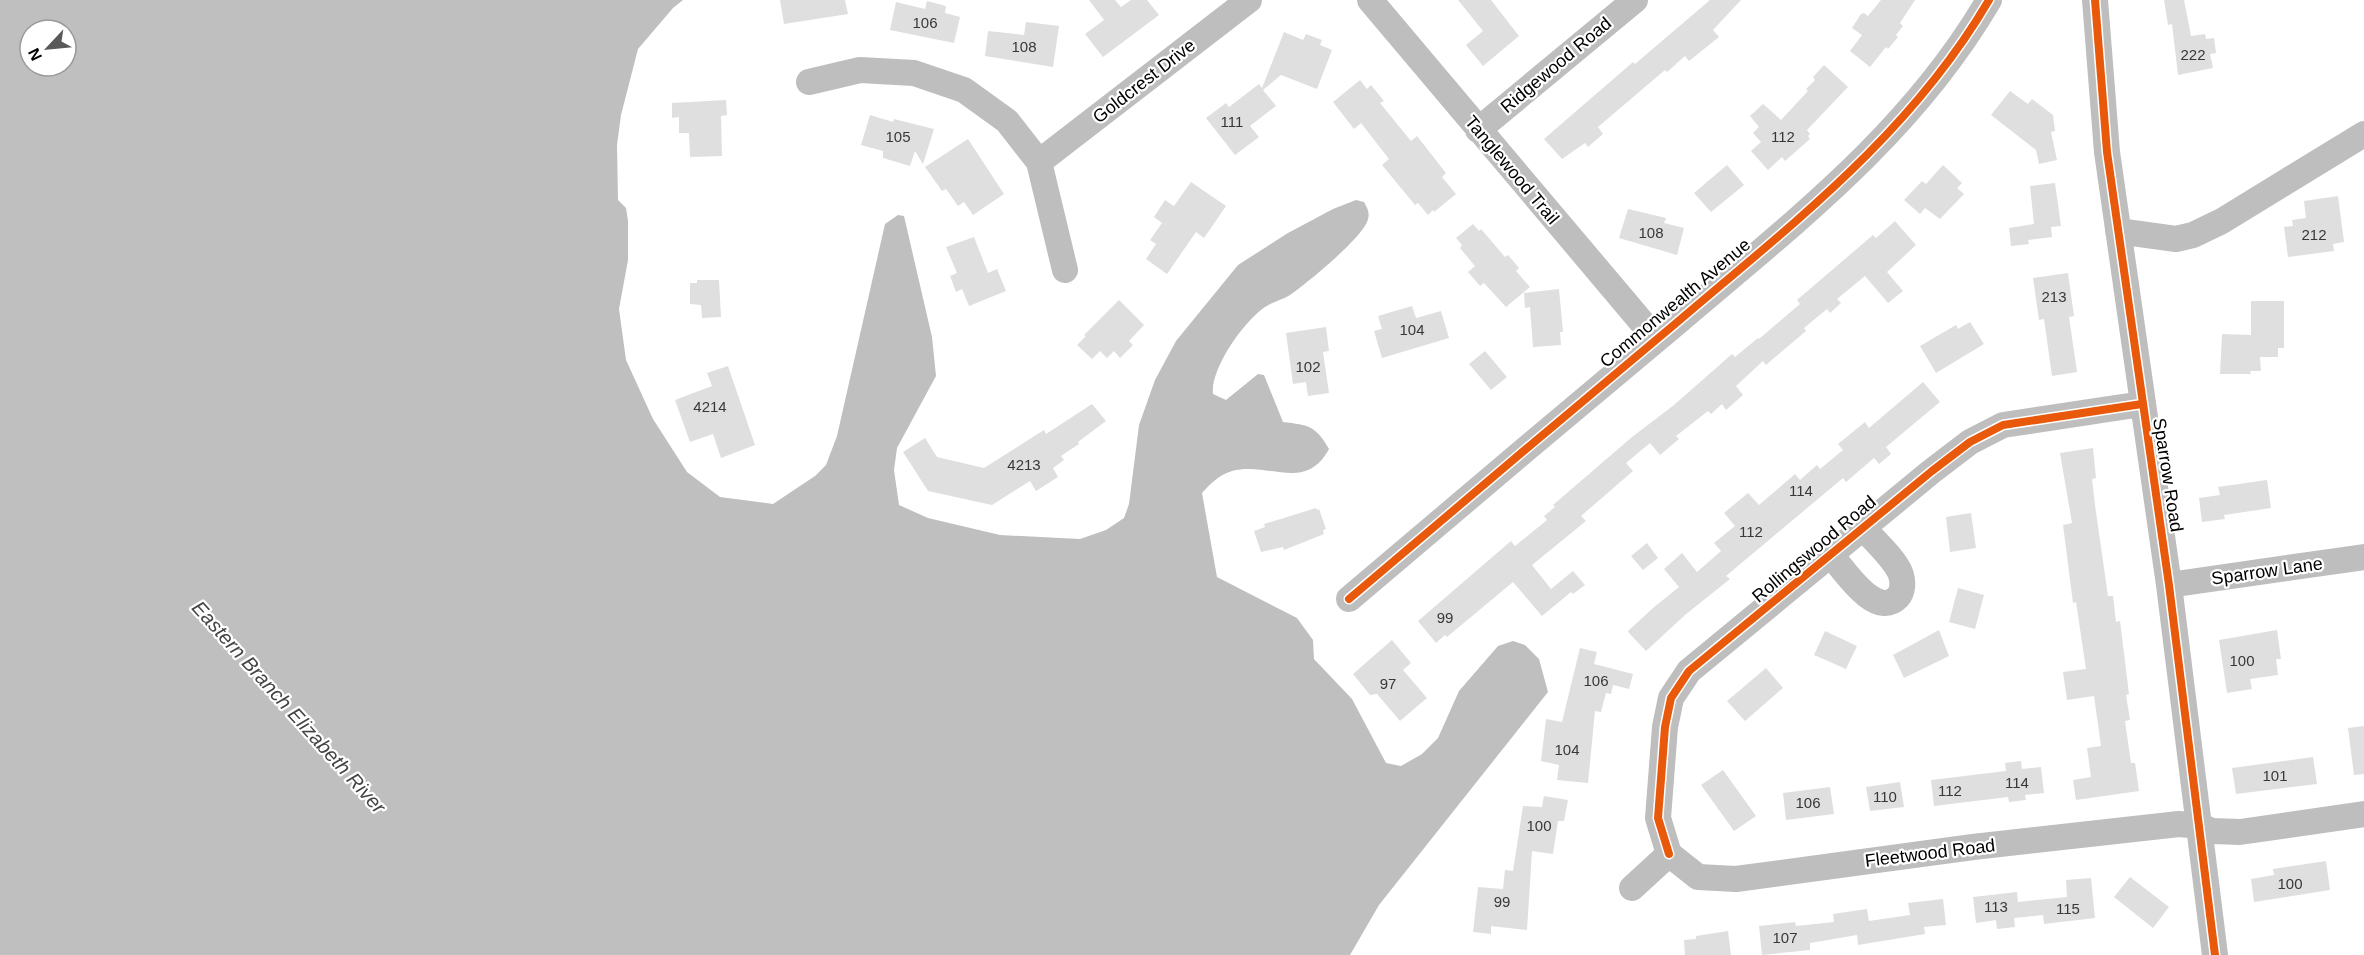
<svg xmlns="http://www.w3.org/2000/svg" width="2364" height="955" viewBox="0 0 2364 955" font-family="Helvetica,sans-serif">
	<rect width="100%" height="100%" fill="#fff"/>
	<!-- water -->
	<path fill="#bfbfbf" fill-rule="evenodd" d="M0 0H683L673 8 638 49 621 115 617 145 618 200 626 208 628 221V260L619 309 626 360 653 419 687 472 720 497 773 504 815 476 826 465 837 436 885 224 898 215 904 216 932 337 936 376 897 448 894 470 899 505 928 518 1000 535 1080 539 1106 530 1124 518 1129 504 1139 425 1155 380 1176 341 1238 265 1288 233 1333 209 1356 200 1364 202C1367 208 1370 212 1368 219 1365 236 1306 284 1290 295 1282 300 1272 302 1265 307 1244 321 1210 369 1213 394L1226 400 1258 374 1264 375 1283 422C1309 425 1316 426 1329 449 1305 493 1269 461 1232 471 1219 475 1210 484 1202 493L1217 577 1297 618 1313 640 1314 659 1352 699 1386 763 1401 766 1422 754 1438 738 1459 691 1498 646 1513 641 1525 645 1539 659 1548 692 1379 905 1350 955H0ZM30 30H66V66H30Z"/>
	<!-- building -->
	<path fill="#dfdfdf" d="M780 0H845L848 14 784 24Z
		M1089 0H1115L1121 7 1131 0H1147L1159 15 1103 57 1085 34 1104 20Z
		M1458 0H1491L1519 36 1483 66 1466 45 1483 31Z
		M1710 0H1741L1713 30 1719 37 1689 61 1685 56 1667 72 1665 70 1598 127 1603 134 1588 147 1585 143 1562 159 1544 139 1633 62 1635 64Z
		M1881 0H1915L1900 23 1903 26 1896 35 1898 37 1888 49 1886 47 1870 67 1850 51 1862 35 1852 28 1861 14 1864 13 1868 16Z
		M2164 0H2184L2191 36 2205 34 2206 39 2214 38 2216 53 2210 54 2213 68 2178 75 2172 24 2168 25Z
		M927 1 946 6 945 13 960 17 954 43 890 30 896 2 925 9Z
		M1026 22 1059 26 1053 67 985 56 988 31 1024 35Z
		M1284 32 1303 40 1306 34 1322 40 1320 45 1332 50 1317 89 1281 75 1263 90 1276 106 1250 126 1259 137 1235 155 1206 118 1226 103 1229 107 1259 84 1262 88Z
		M1824 65 1848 87 1807 130 1810 134 1808 136 1810 139 1785 161 1782 157 1768 170 1751 151 1761 142 1753 133 1759 127 1750 116 1763 104 1781 120 1808 91 1806 89 1815 80 1813 77Z
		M1360 80 1367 89 1371 85 1384 101 1380 103 1411 141 1417 136 1446 173 1442 177 1456 194 1434 212 1433 210 1428 215 1418 203 1415 205 1382 165 1389 159 1361 123 1354 129 1333 102Z
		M2010 91 2028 104 2032 99 2053 115 2055 131 2051 132 2057 160 2039 164 2036 150 1991 115Z
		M726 100 727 115 721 116 722 156 690 157 689 133H679V117L672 118V103Z
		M870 115 893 122 894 119 934 129 923 164 915 151 910 166 883 158V151L861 145Z
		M968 139 1004 194 973 215 964 202 958 206 946 189 942 191 925 167Z
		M1727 165 1744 185 1711 212 1694 193Z
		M1943 165 1962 183 1957 188 1964 194 1940 219 1925 208 1920 214 1904 200 1922 181 1926 184Z
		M1191 182 1226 206 1204 238 1196 232 1167 274 1146 259 1156 244 1150 240 1162 223 1154 217 1165 200 1174 206Z
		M2055 183 2061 226 2051 227 2052 237 2028 240 2029 244 2011 246 2009 228 2034 224 2030 186Z
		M2338 196 2344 242 2333 244 2334 251 2288 257 2284 227 2293 226 2292 220 2306 218 2304 201Z
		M1628 209 1666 218 1664 223 1684 228 1677 255 1619 238Z
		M1895 221 1916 245 1887 272 1903 291 1888 303 1865 276 1837 299 1841 303 1830 313 1827 309 1804 328 1806 331 1766 365 1763 361 1736 386 1743 395 1726 410 1722 404 1711 414 1708 411 1676 436 1679 439 1660 455 1650 443 1626 463 1633 471 1581 516 1586 521 1532 565 1551 589 1573 571 1585 585 1573 594 1571 592 1542 616 1513 582 1447 637 1445 635 1436 643 1418 621 1511 541 1515 546 1547 520 1544 516 1555 507 1553 505 1632 437 1674 405 1732 354 1735 357 1758 338 1759 339 1800 304 1797 300 1873 235 1876 238Z
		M1473 224 1479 231 1481 229 1505 257 1508 255 1519 268 1516 271 1530 287 1506 307 1484 283 1480 286 1468 272 1475 266 1460 248 1462 245 1456 238Z
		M974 237 988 273 997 269 1006 291 969 306 962 289 956 292 950 276 957 273 946 247Z
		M2068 273 2074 316 2069 317 2077 372 2052 376 2044 319 2039 320 2033 278Z
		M697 280H719L721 317 702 318 701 305 690 304V283H697Z
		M1559 289 1563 332H1560L1561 345 1533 347 1530 307 1525 308 1524 293Z
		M1119 300 1144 325 1129 341 1133 345 1120 358 1114 351 1107 358 1100 351 1092 359 1077 345 1086 336 1084 335Z
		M2251 301H2284V348H2278V357H2260L2261 371H2250L2251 374H2220L2222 334 2251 335Z
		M1412 306 1416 318 1441 311 1449 338 1382 358 1374 331 1382 329 1378 316Z
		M1970 322 1984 344 1936 373 1920 346 1956 325 1958 329Z
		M1326 327 1329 351 1323 352 1329 393 1308 396 1306 382 1293 384 1286 333Z
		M1485 351 1507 377 1491 390 1469 364Z
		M728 366 755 445 721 458 713 434 690 442 675 400 712 386 707 373Z
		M1923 382 1940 402 1886 447 1891 454 1879 464 1874 458 1846 482 1843 478 1726 576 1730 579 1685 615 1646 651 1629 633 1628 631 1653 608 1679 587 1664 569 1682 553 1697 572 1721 551 1714 543 1735 526 1724 513 1748 493 1759 505 1795 474 1800 480 1817 465 1820 469 1843 450 1838 444 1865 422 1869 428Z
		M1092 404 1106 421 1078 442 1079 444 1061 456 1064 460 1053 468 1058 477 1036 491 1030 481 992 505 928 491 903 452 925 438 937 457 984 468 1044 430 1046 434Z
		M2093 448 2096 478 2092 479 2095 505 2108 596H2113L2116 622 2120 621 2129 694 2126 695 2130 720 2125 721 2131 763H2135L2139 791 2076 800 2073 780 2091 777 2087 748 2101 746 2094 696 2067 700 2063 672 2086 669 2076 602 2073 603 2063 525 2072 523 2060 453Z
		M2267 480 2271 508 2224 515 2225 519 2202 522 2199 498 2220 495 2218 487Z
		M1316 508 1317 510 1319 509 1326 529 1323 530 1324 534 1284 550 1283 547 1261 552 1254 531 1265 527 1264 524Z
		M1971 513 1976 548 1950 552 1946 517Z
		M1647 543 1658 558 1643 570 1631 556Z
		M1958 588 1984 595 1975 629 1949 622Z
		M1939 630 1949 656 1904 678 1893 655Z
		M2277 630 2281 659H2276L2278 675 2250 679 2252 689 2227 693 2219 640Z
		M1825 631 1857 646 1846 669 1814 655Z
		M1392 640 1411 663 1403 670 1427 698 1400 721 1377 694 1370 695 1353 674Z
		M1580 648 1597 652 1594 664 1633 674 1629 689 1613 685 1611 694 1606 693 1601 712 1595 711 1588 783 1557 780 1559 765 1541 761 1546 719 1562 722Z
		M1766 668 1783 688 1745 721 1727 701Z
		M2364 726V774L2354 775 2348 728Z
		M2313 757 2317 784 2236 794 2232 768Z
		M2021 761 2022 769 2041 767 2044 793 2025 795 2026 800 2009 802 2008 797 1934 806 1931 780 2006 771 2005 763Z
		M1723 770 1756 816 1734 831 1701 785Z
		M1900 782 1904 807 1870 811 1866 787Z
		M1830 787 1834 814 1786 820 1783 793Z
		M1544 796 1568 800 1564 821H1558L1553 854 1532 851 1527 930 1491 926V934L1473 932 1478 887 1503 889 1505 870 1513 871 1523 806 1542 807Z
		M2326 861 2330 890 2254 902 2251 879 2274 875 2273 869Z
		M2130 877 2169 907 2153 928 2114 897Z
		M2091 878 2095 918 2044 924 2043 915 2014 918 2015 927 1997 929 1996 920 1976 923 1973 897 2017 892 2018 902 2067 897 2066 880Z
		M1943 899 1946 925 1924 927 1925 934 1858 945 1857 935 1810 943V950L1762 955 1759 926 1795 922 1796 926 1834 922 1833 914 1867 909 1869 921 1910 915 1908 903Z
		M1728 931 1731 955H1685L1684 940 1696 939V936Z"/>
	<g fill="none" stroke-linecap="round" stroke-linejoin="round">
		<!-- minor -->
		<path stroke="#bebebe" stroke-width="26" d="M1370 0 1656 339
			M2095 0 2107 152 2169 585 2215 955
			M809 82 860 70 914 73 964 90 1007 121 1039 162 1065 270
			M1478 130 1635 0
			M1039 162 1249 0
			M2118 231 2176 239 2193 235 2222 221 2364 134
			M1831 555C1844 570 1876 620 1898 597 1903 591 1903 582 1901 575 1896 560 1874 540 1863 528
			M2169 585 2364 557
			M1349 599C1457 507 1566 415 1675 324 1792 224 1910 135 1989 0
			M1669 854 1658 818 1665 727 1671 698 1689 671 1932 471 1970 442 2003 425 2142 404
			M1669 854 1698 877 1736 879 1973 847 2179 824 2200 826 2212 831 2240 832 2364 814
			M1632 888 1669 854"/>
		<!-- cycleway casing -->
		<g stroke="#fff" stroke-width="11">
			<path id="cycleway" d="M2095 0 2107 152 2169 585 2215 955
				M1349 599C1457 507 1566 415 1675 324 1792 224 1910 135 1989 0
				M1669 854 1658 818 1665 727 1671 698 1689 671 1932 471 1970 442 2003 425 2142 404"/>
		</g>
		<!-- cycleway -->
		<use href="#cycleway" stroke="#e8590c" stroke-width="8"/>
	</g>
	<g text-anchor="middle" stroke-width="4.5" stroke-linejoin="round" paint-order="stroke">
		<!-- number labels -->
		<g font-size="15" fill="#383838">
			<text x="925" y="28">106</text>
			<text x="1024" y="52">108</text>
			<text x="2193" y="60">222</text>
			<text x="1232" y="127">111</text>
			<text x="898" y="142">105</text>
			<text x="1783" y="142">112</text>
			<text x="1651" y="238">108</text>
			<text x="2314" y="240">212</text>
			<text x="2054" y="302">213</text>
			<text x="1412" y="335">104</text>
			<text x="1308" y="372">102</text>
			<text x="710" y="412">4214</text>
			<text x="1024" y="470">4213</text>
			<text x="1801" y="496">114</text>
			<text x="1751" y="537">112</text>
			<text x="1445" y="623">99</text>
			<text x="2242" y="666">100</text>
			<text x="1596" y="686">106</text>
			<text x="1388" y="689">97</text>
			<text x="1567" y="755">104</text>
			<text x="2275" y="781">101</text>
			<text x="2017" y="788">114</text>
			<text x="1950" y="796">112</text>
			<text x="1885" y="802">110</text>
			<text x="1808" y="808">106</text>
			<text x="1539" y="831">100</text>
			<text x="2290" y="889">100</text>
			<text x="1502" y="907">99</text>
			<text x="1996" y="912">113</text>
			<text x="2068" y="914">115</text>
			<text x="1785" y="943">107</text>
		</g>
		<!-- street labels -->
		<g font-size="18" fill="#000" stroke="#fff">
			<text transform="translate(1556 65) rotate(-40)" y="6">Ridgewood Road</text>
			<text transform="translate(1144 81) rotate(-38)" y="6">Goldcrest Drive</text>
			<text transform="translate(1512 170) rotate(50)" y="6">Tanglewood Trail</text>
			<text transform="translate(1675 303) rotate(-40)" y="6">Commonwealth Avenue</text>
			<text transform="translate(2168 475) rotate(81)" y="6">Sparrow Road</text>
			<text transform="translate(1814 549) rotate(-40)" y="6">Rollingswood Road</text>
			<text transform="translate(2267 571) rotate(-8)" y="6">Sparrow Lane</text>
			<text transform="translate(1930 853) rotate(-7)" y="6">Fleetwood Road</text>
		</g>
		<!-- water labels -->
		<g font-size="20" font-style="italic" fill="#444" stroke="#fff">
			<text transform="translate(289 707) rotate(48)" y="7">Eastern Branch Elizabeth River</text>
		</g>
	</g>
	<!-- north arrow -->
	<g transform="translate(48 48) rotate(244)"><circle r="28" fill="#ffffff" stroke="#999999" stroke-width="1.5"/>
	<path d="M0-4.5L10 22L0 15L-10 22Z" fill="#595959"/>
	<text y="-9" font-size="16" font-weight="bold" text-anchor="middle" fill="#000000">N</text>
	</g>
</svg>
